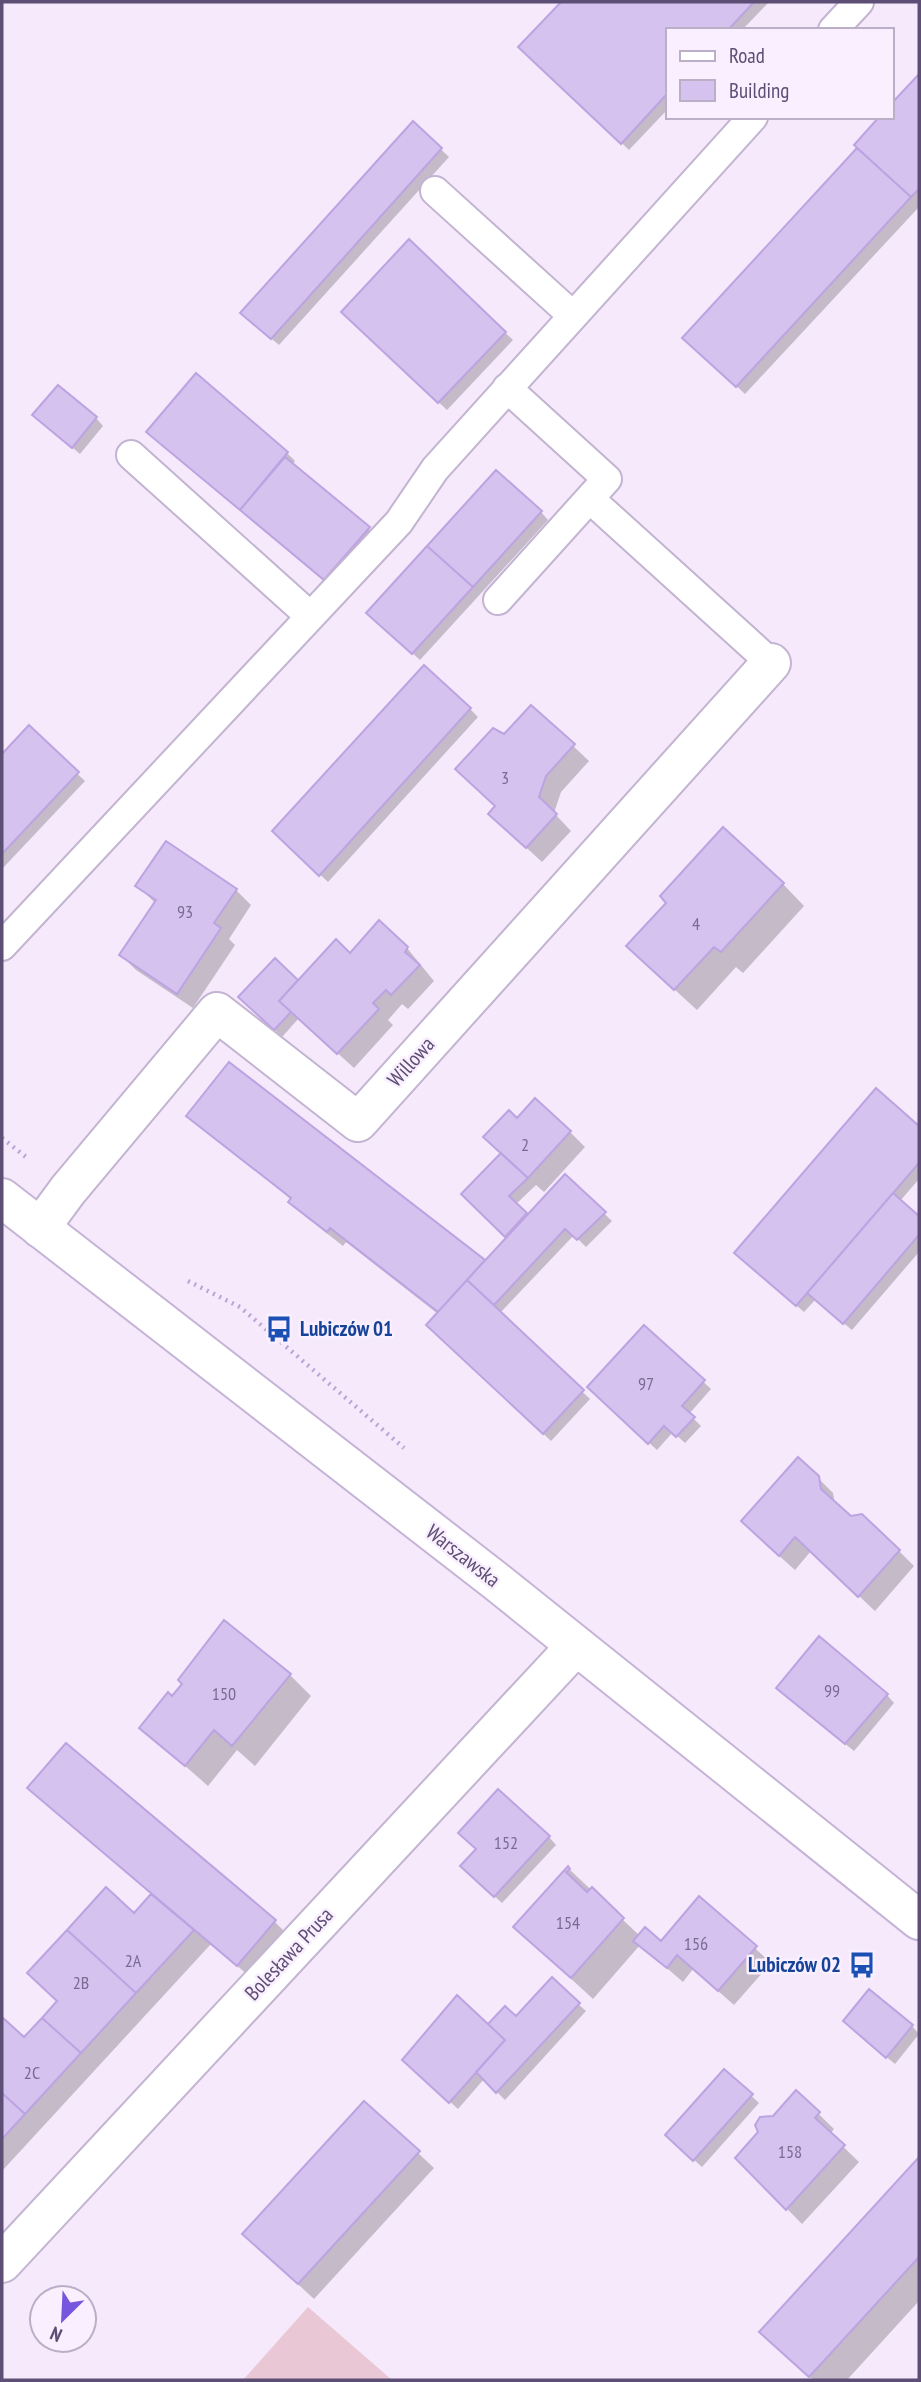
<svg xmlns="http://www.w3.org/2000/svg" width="921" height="2382" viewBox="0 0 921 2382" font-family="'PT Sans Narrow',sans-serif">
	<rect width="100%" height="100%" fill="#f5e9fb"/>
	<!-- green -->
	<path fill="#e9c7d4" d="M308 2307 392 2380H243Z"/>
	<!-- shadow -->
	<path fill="#0003" d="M563 2H769L742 30H667V110L629 150 520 47Z
		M919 76V207L745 394 685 338 891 117V106Z
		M413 123 449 157 279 345 250 321Z
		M410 242 513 340 447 410 344 312Z
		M196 376 287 453 295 461 292 465 376 535 332 587 156 439Z
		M34 415 96 418 103 426 80 454Z
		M541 512 548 520 420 660 376 620Z
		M532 707 589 761 561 792 554 813 571 831 542 862 506 829 497 807Z
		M470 709 478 717 328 882 274 831Z
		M29 728 85 781 2 869V757Z
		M783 884 804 906 743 973 736 967 697 1010 650 967 668 902Z
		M138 886 236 890 251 905 229 939 235 945 193 1008 136 970 121 955 155 903Z
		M407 948 434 981 408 1009 402 1004 388 1020 393 1025 354 1068 299 1018 282 1037 240 997 275 960 298 982 350 955Z
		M229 1064 485 1262 507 1238 463 1194 502 1154 517 1120 570 1132 585 1147 544 1192 536 1185 515 1205 527 1216 565 1176 612 1221 586 1247 574 1235 500 1313 590 1399 551 1441 428 1325 438 1314 346 1242 343 1246 306 1217 292 1200 188 1116Z
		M876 1091 919 1129V1179L900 1201 919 1218V1252L852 1330 815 1300 804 1312 744 1260Z
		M644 1327 711 1389 689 1414 701 1426 685 1443 673 1432 657 1450 597 1395Z
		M817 1477 833 1493 835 1504 899 1551 914 1566 875 1611 811 1551 795 1570 758 1537Z
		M290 1675 311 1696 255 1766 237 1750 208 1786 142 1728 173 1699Z
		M887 1695 894 1703 854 1751 786 1696Z
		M29 1788 275 1922 290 1937 254 1980 211 1944 2 2171V2019L24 2039 152 1895Z
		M549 1837 556 1845 502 1903 470 1874Z
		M568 1868 640 1936 662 1944 700 1898 771 1963 734 2005 693 1969 683 1982 640 1945 593 1999 515 1927Z
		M578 2004 586 2011 505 2100 484 2079 458 2109 412 2067 488 2026 505 2008 516 2019Z
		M912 2026 919 2034 895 2064 853 2029Z
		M725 2071 759 2103 702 2167 675 2143Z
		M796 2092 834 2129 830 2134 859 2162 802 2224 737 2158Z
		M418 2153 434 2168 314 2299 260 2249Z
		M919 2159V2301L847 2380H813L762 2332Z"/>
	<!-- building -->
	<path fill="#d5c2ef" stroke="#bda3e1" stroke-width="2" d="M561 2H754L728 30H667V94L621 144 518 47Z
		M919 74V189L911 197 854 145 879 117H891V104Z
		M413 121 442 148 271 339 240 313Z
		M857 148 911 197 736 387 682 338Z
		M409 239 506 332 438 403 341 312Z
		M196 373 288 452 240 510 146 432Z
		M58 385 97 417 72 448 32 415Z
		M285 457 370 527 324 580 240 510Z
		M496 470 542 511 473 587 427 546Z
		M427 546 473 587 412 654 366 613Z
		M424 665 471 708 319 876 272 831Z
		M531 705 575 744 546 776 539 797 557 814 526 848 488 814 495 806 455 769 493 728 504 734Z
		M29 725 79 772 2 854V754Z
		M723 827 784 883 721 952 714 947 674 990 626 946 666 903 660 896Z
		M166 841 237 889 214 923 221 928 177 994 119 955 156 900 135 886Z
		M379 920 408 947 405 952 420 965 391 995 386 990 373 1003 379 1009 337 1054 279 1001 336 939 350 953Z
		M275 958 298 980 279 1001 291 1012 274 1030 238 997Z
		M229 1062 485 1260 438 1312 330 1228 327 1232 288 1202 291 1198 186 1116Z
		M876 1088 919 1126V1163L796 1306 734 1253Z
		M535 1098 571 1131 528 1178 483 1137 509 1110 517 1118Z
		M501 1153 528 1178 509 1196 527 1213 505 1237 461 1194Z
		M565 1174 606 1212 577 1240 565 1229 494 1305 467 1280Z
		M893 1193 919 1216V1235L843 1324 807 1293Z
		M467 1280 584 1390 543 1434 426 1325Z
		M644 1325 705 1380 682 1406 695 1417 676 1437 664 1426 648 1444 587 1387Z
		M798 1457 819 1476 821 1489 851 1516 862 1514 900 1550 858 1597 795 1537 779 1556 741 1521Z
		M224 1620 291 1674 232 1746 214 1730 185 1766 139 1728 168 1692 172 1696 182 1684 178 1680Z
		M819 1636 888 1694 845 1744 776 1688Z
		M66 1743 276 1920 237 1966 27 1788Z
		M498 1789 550 1836 494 1897 460 1866 476 1849 458 1833Z
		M568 1866 570 1869 566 1872 587 1892 592 1887 624 1918 571 1978 513 1927Z
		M106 1887 134 1913 151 1894 194 1930 136 1993 67 1930Z
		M699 1896 757 1946 718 1991 677 1955 667 1968 633 1941 645 1927 661 1941Z
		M67 1930 136 1993 81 2053 42 2018 57 2001 27 1973Z
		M552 1977 580 2003 496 2093 476 2072 505 2040 488 2024 505 2006 516 2016Z
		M869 1989 913 2025 886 2058 843 2021Z
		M457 1995 505 2040 449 2103 402 2060Z
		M2 2017 24 2037 42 2018 81 2053 25 2114 2 2093Z
		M724 2069 753 2094 693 2161 665 2135Z
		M796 2090 820 2112 815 2118 845 2145 786 2210 735 2158 758 2132 755 2125 760 2117 773 2116Z
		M2 2093 25 2114 2 2139Z
		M364 2101 420 2151 298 2284 242 2234Z
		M919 2157V2257L809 2377 759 2332Z"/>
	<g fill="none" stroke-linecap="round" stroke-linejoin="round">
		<!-- service casing -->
		<g stroke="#c2b4d2" stroke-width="32">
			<path id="service" d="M833 30 859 2
				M435 191 572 315
				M131 455 310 616
				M590 499 771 663
				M498 600 607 479 507 388
				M2 946 399 522 435 469 753 117"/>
		</g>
		<!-- minor casing -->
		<g stroke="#c2b4d2" stroke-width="42">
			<path id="minor" d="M40 1228 68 1190 217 1012 358 1122 771 663
				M2 2263 576 1646"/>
		</g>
		<!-- secondary casing -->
		<g stroke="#c5b4d7" stroke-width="42">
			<path id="secondary" d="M2 1198 497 1582 919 1920"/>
		</g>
		<!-- path -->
		<path stroke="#b9a5d5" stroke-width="4.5" stroke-dasharray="2 5" stroke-linecap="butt" d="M2 1138 26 1157
			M188 1281 240 1307 404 1448"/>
		<!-- service -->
		<use href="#service" stroke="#fff" stroke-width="28"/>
		<!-- minor -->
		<use href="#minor" stroke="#fff" stroke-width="38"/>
		<!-- secondary -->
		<use href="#secondary" stroke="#fff" stroke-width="38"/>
	</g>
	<!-- icons -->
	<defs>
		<g id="bus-bare" transform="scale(2.1)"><path d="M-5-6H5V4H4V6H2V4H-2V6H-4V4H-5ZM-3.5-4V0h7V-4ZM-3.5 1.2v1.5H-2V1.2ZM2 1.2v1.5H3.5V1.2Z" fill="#1a4fb4" stroke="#f9effe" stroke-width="2.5" paint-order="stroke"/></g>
	</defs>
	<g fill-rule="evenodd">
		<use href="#bus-bare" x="279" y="1329"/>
		<use href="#bus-bare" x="862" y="1965"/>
	</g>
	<g text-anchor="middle" stroke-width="5" stroke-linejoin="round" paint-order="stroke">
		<!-- number labels -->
		<g font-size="18" fill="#7b6b94">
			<text x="505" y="784">3</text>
			<text x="185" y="918">93</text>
			<text x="696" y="930">4</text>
			<text x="525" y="1151">2</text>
			<text x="646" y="1390">97</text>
			<text x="832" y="1697">99</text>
			<text x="224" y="1700">150</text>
			<text x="506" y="1849">152</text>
			<text x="568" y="1929">154</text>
			<text x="696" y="1950">156</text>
			<text x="133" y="1967">2A</text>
			<text x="81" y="1989">2B</text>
			<text x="32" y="2079">2C</text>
			<text x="790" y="2158">158</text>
		</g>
		<!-- street labels -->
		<g font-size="21" fill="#5d4e75" stroke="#f9effe">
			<text transform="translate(411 1062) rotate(-48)" y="7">Willowa</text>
			<text transform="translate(463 1556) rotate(38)" y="7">Warszawska</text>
			<text transform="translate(289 1954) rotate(-47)" y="7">Bolesława Prusa</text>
		</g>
		<!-- transit labels -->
		<g font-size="21" font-weight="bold" fill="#164399" stroke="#f9effe" text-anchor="start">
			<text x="300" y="1336">Lubiczów 01</text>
			<text x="841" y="1972" text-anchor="end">Lubiczów 02</text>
		</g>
	</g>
	<!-- border -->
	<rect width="921" height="2382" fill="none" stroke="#5d4e75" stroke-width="7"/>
	<!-- legend -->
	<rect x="666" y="28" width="228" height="91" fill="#f9effe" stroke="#bbafc7" stroke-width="2"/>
	<rect x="680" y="51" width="35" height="10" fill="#ffffff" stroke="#bbafc7" stroke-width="2"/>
	<text x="729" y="63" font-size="21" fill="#5d4e75">Road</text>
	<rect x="680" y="80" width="35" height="21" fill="#d5c2ef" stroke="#bbafc7" stroke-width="2"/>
	<text x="729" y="98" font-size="21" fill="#5d4e75">Building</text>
	<!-- north arrow -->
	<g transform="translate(63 2319) rotate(204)"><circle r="33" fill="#f9effe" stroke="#bbafc7" stroke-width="2"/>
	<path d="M0-5L12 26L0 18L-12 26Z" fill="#7855de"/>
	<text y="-10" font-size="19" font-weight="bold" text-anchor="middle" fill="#5d4e75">N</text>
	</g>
</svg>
